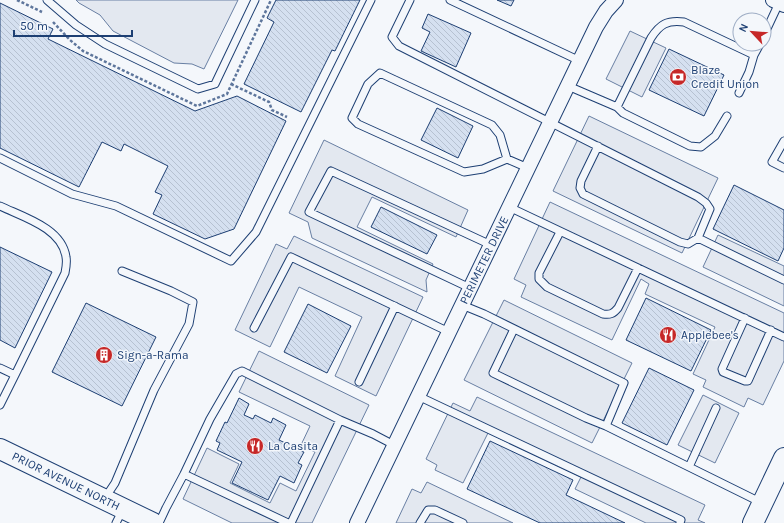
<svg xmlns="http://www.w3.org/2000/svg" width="784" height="523" viewBox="0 0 784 523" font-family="Karla,sans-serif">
	<defs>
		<pattern id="building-back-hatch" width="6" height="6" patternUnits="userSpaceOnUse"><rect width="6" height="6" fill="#d5e0f0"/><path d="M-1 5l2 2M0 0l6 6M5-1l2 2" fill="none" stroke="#b6c1d1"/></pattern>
	</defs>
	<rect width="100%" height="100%" fill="#f4f7fb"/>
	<!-- parking -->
	<path fill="#e3e8f0" stroke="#687fa3" d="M76 0H238L204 69 192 64 174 63 113 31 100 15 79 3Z
		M630 31 666 48 642 97 606 79Z
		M589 116 718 178 682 253 553 191Z
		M324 140 468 210 456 237 372 197 357 227 433 264 426 280 427 292 312 238 308 222 289 213Z
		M550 202 784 313V361L763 405 748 398 744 407 703 387 706 380 693 374 715 327 645 294 649 284 641 279 612 340 521 297 526 285 514 279Z
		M718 235 784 266V306L703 267Z
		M294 236 423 297 376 396 335 376 362 317 299 287 270 347 235 330 276 244 287 249Z
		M504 300 632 363 592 443 464 380Z
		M259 351 369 405 312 523H232L183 499 207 448 239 464 230 483 270 503 280 483 296 491 315 452 301 445 310 426 239 392Z
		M703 395 739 413 715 463 678 445Z
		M477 397 705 505 698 520 705 523H646L575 489 581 477 488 433 463 483 435 470 437 465 426 459 453 403 470 411Z
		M427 482 513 523H396L412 489 421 493Z"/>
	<!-- building -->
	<path fill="url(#building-back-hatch)" stroke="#1d3f73" d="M276 0H360L335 51 332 50 301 112 244 84 274 22 267 18Z
		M497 0H514L511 6Z
		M0 3 53 29 48 39 195 111 237 96 286 121 234 229 205 239 153 214 162 195 155 192 168 166 124 144 121 151 102 142 79 187 0 148Z
		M428 14 471 33 456 67 421 51 430 32 422 28Z
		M669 49 724 75 704 116 649 90Z
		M437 108 473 126 458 158 421 140Z
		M734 185 784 210V248L778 261 713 229Z
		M381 207 437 235 427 254 371 227Z
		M0 247 52 272 15 348 0 340Z
		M646 298 711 330 691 371 626 340Z
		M86 303 156 337 122 406 52 372Z
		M308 304 351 326 327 373 284 352Z
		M649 368 694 390 667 445 622 423Z
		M239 398 249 404 244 415 253 419 255 415 271 423 273 418 286 425 279 440 304 452 298 463 302 465 294 483 280 476 268 500 232 483 242 462 217 450 220 443 216 441 225 422 227 423Z
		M490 441 573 480 566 495 625 523H540L467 489Z"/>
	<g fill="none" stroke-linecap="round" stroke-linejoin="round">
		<!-- lane casing -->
		<g stroke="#1d3f73" stroke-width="9">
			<path id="lane" d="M47 0 76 25 105 44 198 89 215 84 255 0
				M410 0 392 37 399 46 698 197 706 203 710 209 698 238 688 244 680 242 583 194 580 188 581 181 598 146
				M450 0 580 61
				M764 35 779 3
				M568 86 617 107 623 113 690 146 701 147 715 136 727 116
				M739 93 749 72 754 55 760 44
				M617 107 651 38C660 24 667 20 684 22L754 55
				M784 141 772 162 784 168
				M0 158 72 194 116 206 231 261 256 232 371 0
				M507 159 500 135 492 125 380 73 368 84 352 118 358 124 464 172 483 169 507 159 528 168
				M0 206C23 217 62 228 66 257 67 262 66 268 65 273L15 375
				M509 207 784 337
				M560 232 539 273V279L547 287 603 314C610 315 613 314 618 308L638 268
				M698 238 784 280
				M470 288 309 212 331 171 491 245
				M462 305 484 314 624 383 606 426 762 503
				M745 318 722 369 723 372 745 381H748L771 330
				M254 328 291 257 449 332
				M514 329 493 373 586 418 606 426
				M0 368 15 375 0 405
				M359 382 395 306
				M418 396 681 520 680 523
				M689 467 716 408
				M184 474 210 419 236 374 242 371 340 420
				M105 498 115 483 154 390 189 324 193 302 171 291 122 271
				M116 523 122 511
				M159 523 166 508 184 474 288 523
				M291 523 340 420 373 434 394 445
				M420 523 428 510H435L463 523"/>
		</g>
		<!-- street casing -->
		<g stroke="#1d3f73" stroke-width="16">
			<path id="street" d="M773 0 784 5
				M357 523 596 27 606 11 616 0"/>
		</g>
		<!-- secondary casing -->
		<g stroke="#1d3f73" stroke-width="22">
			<path id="secondary" d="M0 449 153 523
				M753 523 784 458"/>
		</g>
		<!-- path -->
		<path stroke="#5e769c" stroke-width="2.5" stroke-dasharray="3 2" stroke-linecap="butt" d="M17 0 42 12
			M53 22 70 40 83 51 197 106 227 94 271 0
			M231 84 269 102 272 110 287 117"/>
		<!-- lane -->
		<use href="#lane" stroke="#f4f7fb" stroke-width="7"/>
		<!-- street -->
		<use href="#street" stroke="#f4f7fb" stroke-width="14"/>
		<!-- secondary -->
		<use href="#secondary" stroke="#f4f7fb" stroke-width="20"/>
	</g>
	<!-- icons -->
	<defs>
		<g id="bank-disc" transform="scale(0.9)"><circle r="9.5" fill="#c62828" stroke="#f4f7fb"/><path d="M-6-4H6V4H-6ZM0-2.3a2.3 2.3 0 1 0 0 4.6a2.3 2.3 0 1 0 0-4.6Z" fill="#fff"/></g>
		<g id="restaurant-disc" transform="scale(0.9)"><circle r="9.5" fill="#c62828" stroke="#f4f7fb"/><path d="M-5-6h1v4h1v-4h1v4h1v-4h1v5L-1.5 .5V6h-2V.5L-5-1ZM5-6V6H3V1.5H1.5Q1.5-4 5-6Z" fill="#fff"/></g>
		<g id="building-disc" transform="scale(0.9)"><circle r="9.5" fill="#c62828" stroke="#f4f7fb"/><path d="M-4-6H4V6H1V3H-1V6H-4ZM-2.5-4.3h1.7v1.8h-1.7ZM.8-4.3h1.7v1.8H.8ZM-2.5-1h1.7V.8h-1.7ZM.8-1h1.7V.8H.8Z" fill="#fff"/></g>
	</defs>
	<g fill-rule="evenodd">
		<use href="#bank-disc" x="678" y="77"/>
		<use href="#restaurant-disc" x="668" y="335"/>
		<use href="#building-disc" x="104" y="355"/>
		<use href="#restaurant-disc" x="255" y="446"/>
	</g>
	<g text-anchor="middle" stroke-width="3" stroke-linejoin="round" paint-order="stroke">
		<!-- poi labels -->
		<g font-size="12" fill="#1d3f73" stroke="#f4f7fb" text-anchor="start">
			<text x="691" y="74">Blaze<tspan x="691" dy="14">Credit Union</tspan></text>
			<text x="681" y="339">Applebee's</text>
			<text x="117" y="359">Sign-a-Rama</text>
			<text x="268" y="450">La Casita</text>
		</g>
		<!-- street labels -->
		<g font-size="12" fill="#1d3f73" stroke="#f4f7fb">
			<text transform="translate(484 260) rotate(-64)" y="4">PERIMETER DRIVE</text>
			<text transform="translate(66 481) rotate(26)" y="4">PRIOR AVENUE NORTH</text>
		</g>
	</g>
	<!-- north arrow -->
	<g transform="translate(752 32) rotate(296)"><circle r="19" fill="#f4f7fb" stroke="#9eadc5"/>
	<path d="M0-3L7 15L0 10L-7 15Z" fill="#c62828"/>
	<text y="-6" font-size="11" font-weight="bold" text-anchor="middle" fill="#1d3f73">N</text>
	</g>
	<!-- scale -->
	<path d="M14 30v6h118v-6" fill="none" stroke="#1d3f73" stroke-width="2"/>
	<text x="20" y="30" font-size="12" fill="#1d3f73" stroke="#f4f7fb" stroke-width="3" paint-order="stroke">50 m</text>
</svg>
